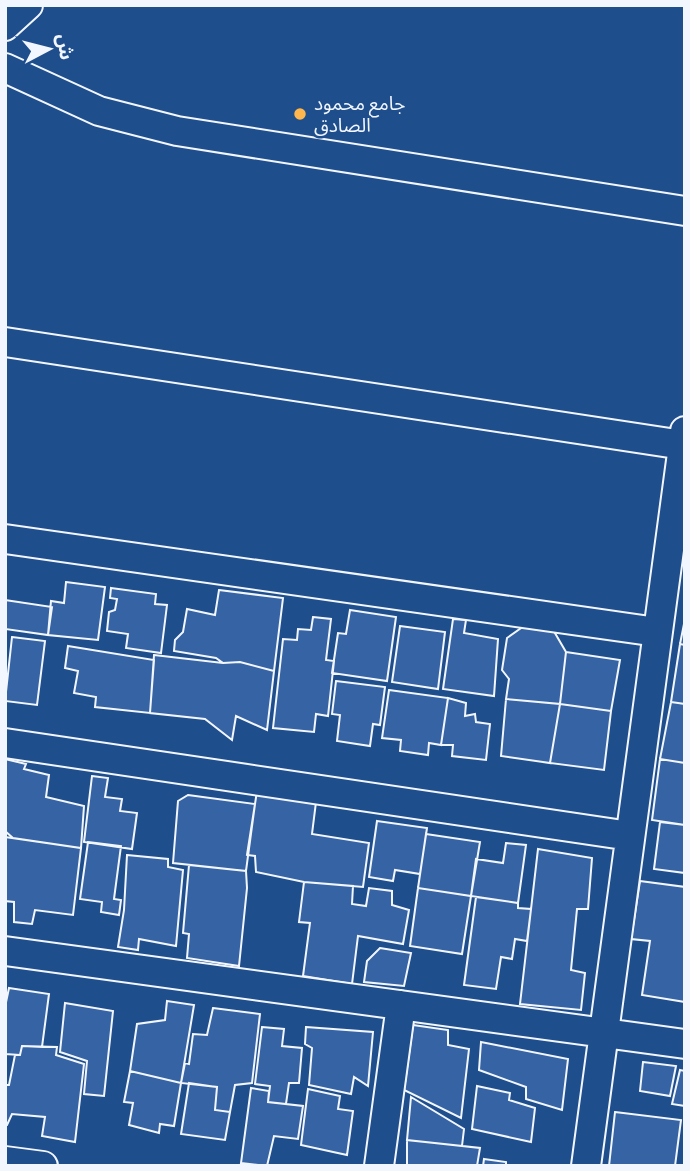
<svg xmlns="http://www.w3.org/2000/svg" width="690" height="1171" viewBox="0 0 690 1171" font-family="Commissioner,'Noto Sans Arabic',sans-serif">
	<rect width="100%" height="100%" fill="#1f4e8c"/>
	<!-- building -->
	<path fill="#3563a3" stroke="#f2f6ff" stroke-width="2" d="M66 582 105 587 98 640 48 635 51 601 64 603Z
		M111 588 156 594 155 604 167 605 161 653 126 648 128 634 107 631 109 612 115 610 117 599 110 598Z
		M219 590 283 598 274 671 240 662 223 663 216 658 174 651 175 640 183 632 187 609 215 615Z
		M5 600 52 607 48 635 5 629Z
		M350 610 396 617 387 681 332 673 338 633 346 634Z
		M313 617 331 619 326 660 334 661 328 716 316 714 314 732 273 728 283 639 297 640 298 629 311 630Z
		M453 619 466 620 464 633 498 639 494 696 443 689Z
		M685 619V645L680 644Z
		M400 626 445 632 438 689 392 682Z
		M524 626 552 628 566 652 560 704 506 699 509 679 502 670 507 638Z
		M12 637 45 641 37 705 5 701Z
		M680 644 685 645V704L671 702Z
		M68 646 154 660 150 713 95 707 96 697 74 693 78 671 65 668Z
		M566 652 620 660 611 711 560 704Z
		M154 655 223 663 240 662 274 671 267 730 236 716 232 740 205 719 150 713Z
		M336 681 385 687 380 725 373 724 370 746 337 741 340 715 332 714Z
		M389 690 448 698 441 745 429 743 428 755 400 751 401 740 382 738Z
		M448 698 466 703 465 716 475 714 476 722 490 724 486 760 452 756 453 745H441Z
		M506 699 560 704 550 763 501 756Z
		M671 702 685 704V763L660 759Z
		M560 704 611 711 604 770 550 763Z
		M5 759 26 764 24 769 49 775 46 797 84 806 81 848 13 838 5 831Z
		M660 759 685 763V825L652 820Z
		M92 776 108 778 105 797 122 799 120 811 137 813 132 849 84 842Z
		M257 791 316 802 312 834 369 843 363 887 304 882 256 872 255 856 247 855Z
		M188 795 255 804 246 871 173 863 178 801Z
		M377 821 427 828 420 874 395 870 393 881 369 877Z
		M660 822 685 825V873L654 869Z
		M426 834 480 842 471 896 418 888Z
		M5 837 81 848 73 915 35 910 32 924 14 922V902L5 901Z
		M88 842 121 846 114 899 121 900 119 915 101 912 102 902 80 899Z
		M506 843 526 845 518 903 471 896 476 859 503 863Z
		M538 849 592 858 588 909H577L571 970 585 973 581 1010 520 1004Z
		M127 855 168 859V867L183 870 176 946 139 939 138 950 118 947 124 910Z
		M189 865 246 871 247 888 239 966 187 958 189 934 183 933Z
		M640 881 685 887V1002L642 995 650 941 631 939Z
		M304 882 353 886 352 904 366 906 369 888 392 891V905L409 910 403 944 358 936 352 984 303 976 310 923 299 922Z
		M418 888 471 896 462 954 410 946Z
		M476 897 518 903V908L531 909 527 941 515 939 512 959 501 957 496 989 464 985Z
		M380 948 411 953 404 986 364 982 367 961Z
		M9 988 49 994 42 1047 22 1046 20 1055 5 1054V1007Z
		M167 1001 194 1005 181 1083 130 1071 137 1024 165 1020Z
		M65 1003 113 1011 104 1096 84 1094 87 1061 60 1052Z
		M213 1008 260 1014 252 1083 235 1085 230 1112 215 1110 217 1087 181 1083 185 1063 189 1064 193 1034 207 1035Z
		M413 1025 448 1030V1045L469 1049 461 1118 404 1090Z
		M262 1027 284 1029 282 1046 302 1048 299 1083H289L286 1104 268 1102 270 1086 255 1084Z
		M306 1027 373 1032 368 1086 354 1077 351 1094 309 1085 312 1048 305 1044Z
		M481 1042 568 1059 562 1110 526 1099V1087L479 1070Z
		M22 1046 57 1047 56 1055 84 1064 75 1142 42 1136 45 1117 12 1114 7 1125H5V1085H9L15 1055H20Z
		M643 1062 676 1066 670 1096 640 1091Z
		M680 1070 685 1071V1106L672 1104Z
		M130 1071 181 1083 174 1126 160 1124 159 1133 129 1125 133 1103 124 1102Z
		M189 1083 217 1087 215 1110 230 1112 225 1140 181 1134Z
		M477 1086 510 1093 509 1100 535 1108 531 1142 472 1129Z
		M251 1088 269 1091 268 1102 303 1106 298 1139 274 1136 267 1166 241 1163Z
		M308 1089 340 1096 338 1109 353 1111 347 1155 301 1145Z
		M411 1097 464 1129 462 1146 407 1140Z
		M615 1112 681 1120 675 1166H609Z
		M407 1140 480 1148 477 1166H407Z
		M484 1159 506 1162V1166H483Z"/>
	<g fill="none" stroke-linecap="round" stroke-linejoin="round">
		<!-- minor casing -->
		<g stroke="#f2f6ff" stroke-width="32">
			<path id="minor" d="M5 26 28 5
				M5 68 99 111 177 131 685 211
				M5 342 683 445
				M5 539 657 632
				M5 743 630 836
				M5 951 685 1044
				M5 1161 43 1166
				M379 1166 401 1005
				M586 1166 685 431"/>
		</g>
		<!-- minor -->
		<use href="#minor" stroke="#1f4e8c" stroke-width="28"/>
	</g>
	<!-- markers -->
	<circle fill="#ffb74d" stroke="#1f4e8c" stroke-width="2.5" cx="300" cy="114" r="7"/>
	<g text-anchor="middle" stroke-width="5" stroke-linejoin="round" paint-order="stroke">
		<!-- poi labels -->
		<g font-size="19" fill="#f2f6ff" stroke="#1f4e8c" text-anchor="start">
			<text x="314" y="110">جامع محمود<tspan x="314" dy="22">الصادق</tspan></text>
		</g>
	</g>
	<!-- border -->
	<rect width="690" height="1171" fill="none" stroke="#f2f6ff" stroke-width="14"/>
	<!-- north arrow -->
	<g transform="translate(49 49) rotate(83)" stroke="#1f4e8c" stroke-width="5" paint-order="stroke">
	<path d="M0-5L12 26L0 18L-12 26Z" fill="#f2f6ff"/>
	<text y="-10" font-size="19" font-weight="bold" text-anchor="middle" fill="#f2f6ff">ش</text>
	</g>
</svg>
